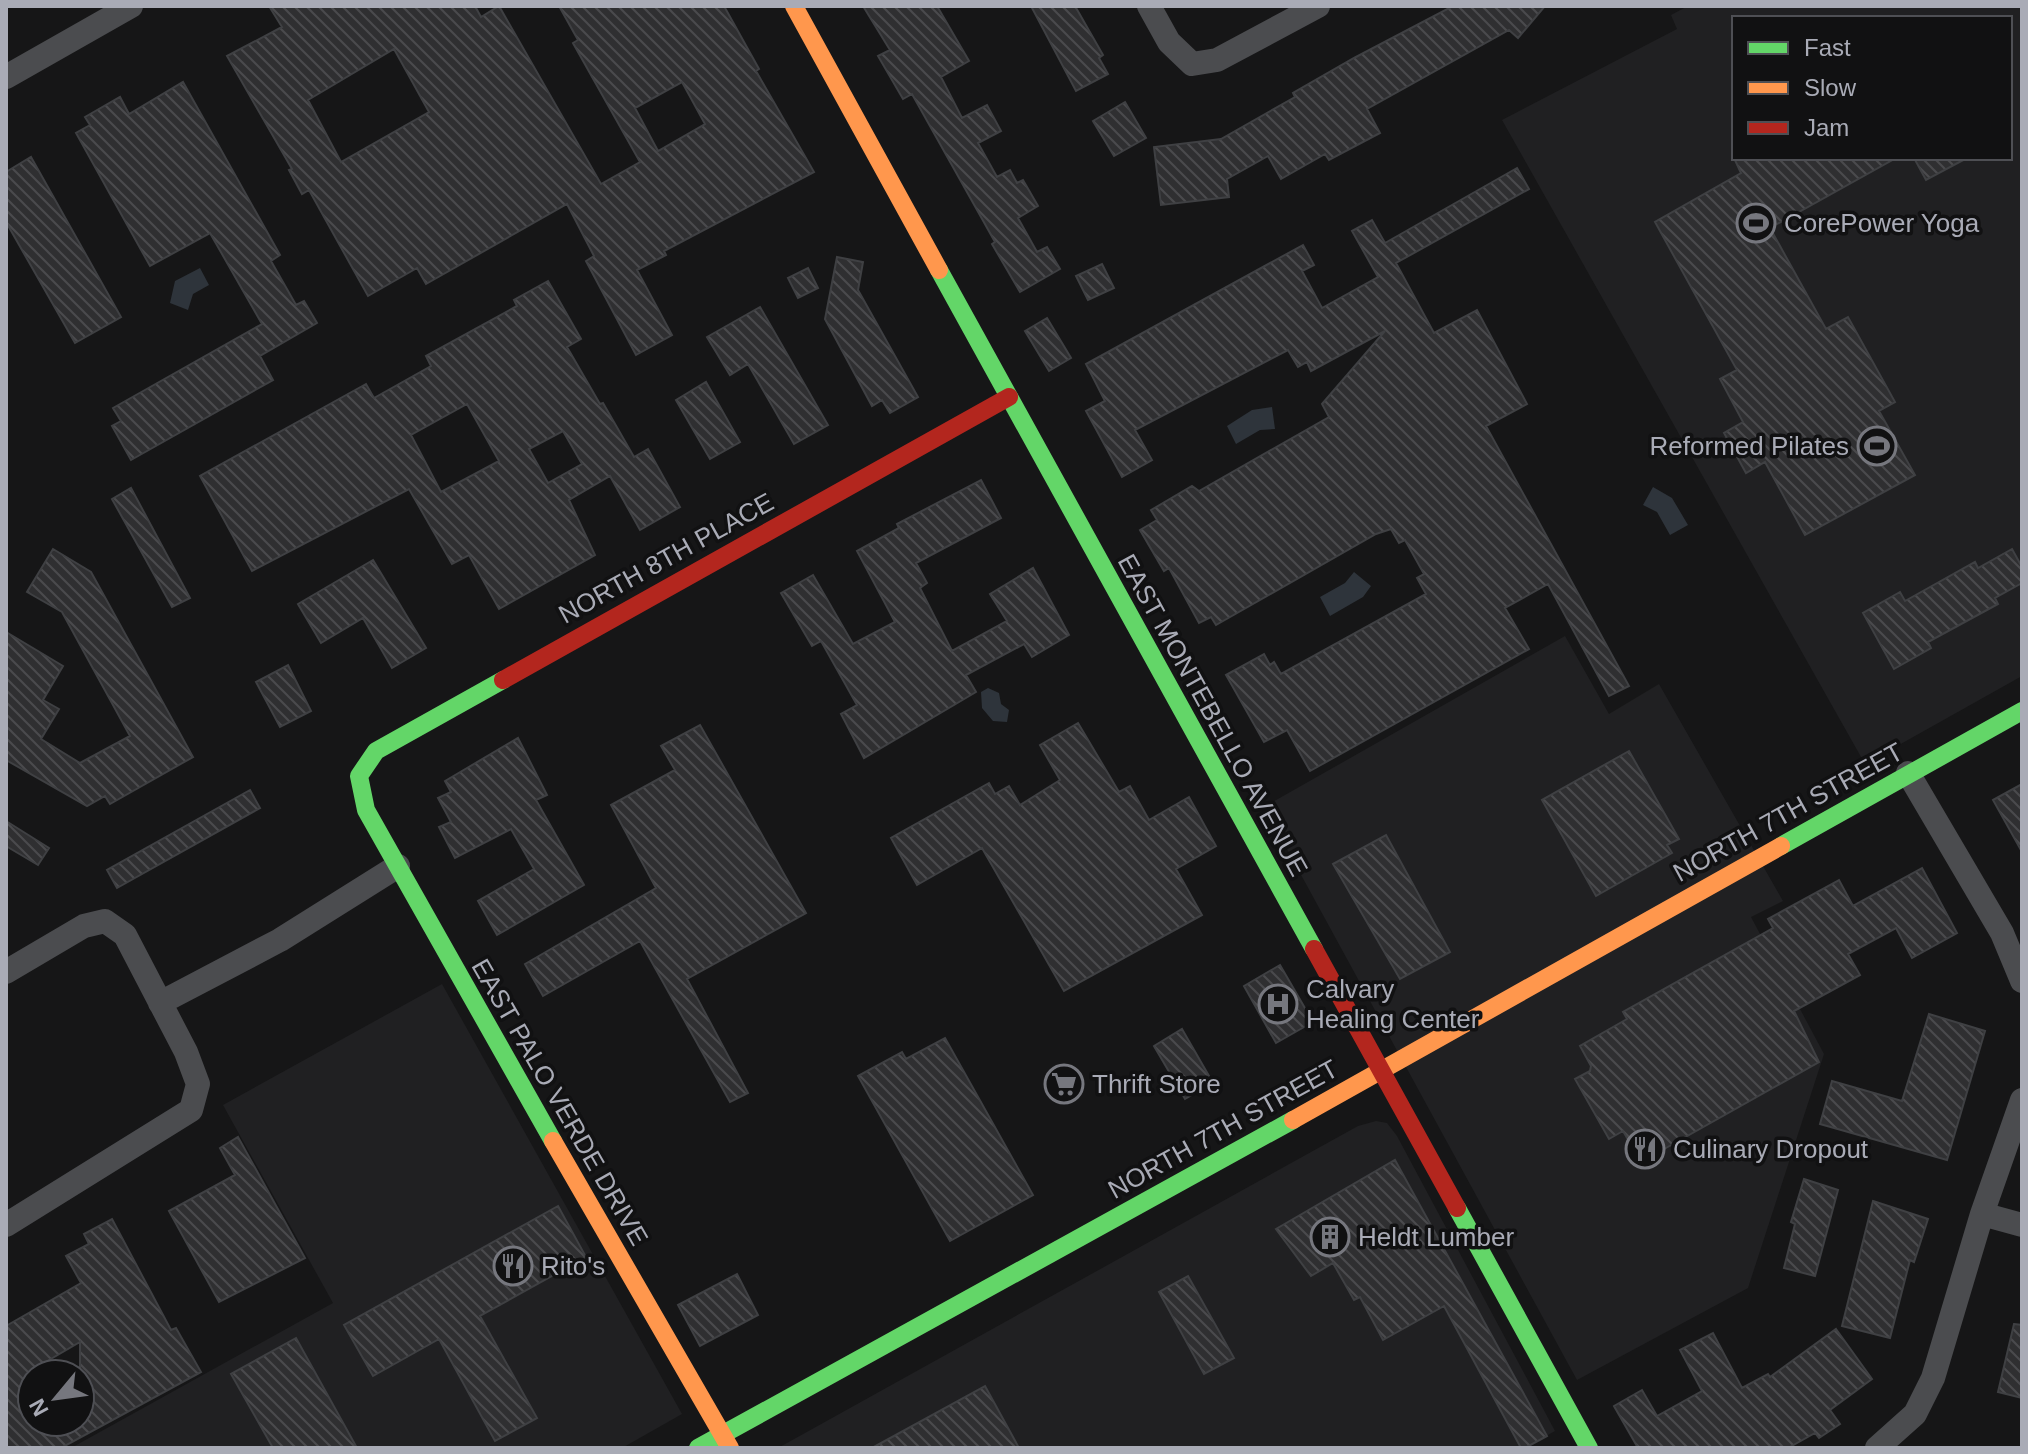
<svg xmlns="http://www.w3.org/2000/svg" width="2028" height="1454" viewBox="0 0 2028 1454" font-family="Arial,sans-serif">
	<defs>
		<pattern id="building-back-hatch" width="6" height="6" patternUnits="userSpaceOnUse" patternTransform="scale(2)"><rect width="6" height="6" fill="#2f2f31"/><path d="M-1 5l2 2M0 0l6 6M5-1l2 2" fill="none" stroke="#4a4a4d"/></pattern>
	</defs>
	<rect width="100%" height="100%" fill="#161617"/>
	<!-- built -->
	<path fill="#202022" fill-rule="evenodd" d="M1688 6H2022V676L1865 764 1502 120 1677 29 1671 15ZM1734 18H2010V158H1734Z
		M1565 636 1609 714 1659 684 1783 901 1751 917 1824 1054 1748 1288 1577 1380 1264 807Z
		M442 984 682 1414 622 1448H71L333 1303 223 1105Z
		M1376 1121 1387 1123 1397 1136 1555 1431 1525 1448H778L1358 1126Z"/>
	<!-- water -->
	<path fill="#2e343b" d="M200 268 209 285 193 294 188 310 170 303 175 281Z
		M1272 407 1275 429 1260 430 1236 444 1227 426 1252 410Z
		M1653 487 1672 498 1688 525 1670 535 1657 512 1643 505Z
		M1354 572 1371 586 1363 597 1330 616 1320 597 1345 583Z
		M988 688 999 693 1001 704 1009 710 1007 722 993 721 982 708 981 692Z"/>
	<!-- building -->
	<path fill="url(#building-back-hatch)" stroke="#3f4043" stroke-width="2" fill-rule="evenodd" d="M269 6H475L481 17 499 6 601 184 640 162 573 43 578 40 559 6H724L759 69 756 71 814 172 664 251 666 255 637 270 672 335 636 355 586 261 594 256 567 204 426 284 417 268 368 296 309 190 302 194 289 170 292 169 227 56 282 27ZM394 49 429 112 341 162 308 100ZM682 82 705 124 658 151 635 108Z
		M863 6H937L969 61 941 77 962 118 987 105 1001 131 978 143 997 177 1010 170 1017 183 1023 180 1038 206 1018 218 1037 252 1047 247 1060 269 1020 292 992 244 995 242 912 94 903 99 878 56 890 50Z
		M1031 6H1075L1103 55 1099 58 1108 74 1076 91Z
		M1453 6H1545L1518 38 1509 30 1367 109 1380 133 1329 160 1325 154 1281 179 1268 156 1227 179 1229 197 1161 205 1154 147 1221 139 1295 97 1293 93 1354 58Z
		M183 82 280 255 271 261 296 305 304 301 317 323 260 356 273 380 131 460 112 426 121 421 113 408 262 324 210 233 150 266 76 133 90 125 85 117 120 97 129 114Z
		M1125 102 1146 138 1114 156 1093 121Z
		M31 157 121 317 75 343 6 222V172Z
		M1734 158H1896L1770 228 1826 329 1848 317 1895 402 1879 411 1915 475 1805 535 1765 462 1746 473 1724 433 1743 422 1720 379 1737 370 1655 222 1741 173Z
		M1914 158H1967L1926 180Z
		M1517 168 1529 189 1396 263 1434 333 1477 310 1527 404 1486 426 1629 686 1609 696 1548 584 1505 608 1529 649 1310 771 1287 730 1264 742 1226 675 1264 654 1270 665 1274 662 1281 674 1426 594 1417 578 1424 574 1405 540 1399 543 1391 529 1376 534 1216 625 1211 617 1199 623 1169 568 1164 571 1140 530 1157 520 1151 510 1192 486 1199 491 1329 417 1322 404 1385 331 1311 371 1307 362 1298 367 1288 350 1135 430 1152 460 1122 477 1086 411 1105 401 1086 364 1303 245 1314 265 1302 271 1322 308 1378 277 1352 231 1372 220 1385 243Z
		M837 257 863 262 858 290 918 397 890 413 882 400 872 406 825 319Z
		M1102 264 1114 288 1088 300 1076 276Z
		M808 268 818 288 798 298 788 278Z
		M548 281 581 339 567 347 600 404 603 403 634 457 648 449 680 507 640 530 610 476 569 500 595 555 499 609 469 555 452 564 409 489 252 571 200 476 366 384 374 398 431 366 426 356 517 306 514 300ZM467 404 499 461 441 492 411 435ZM563 431 582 464 548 483 529 449Z
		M760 307 828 425 794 444 748 364 730 375 707 337Z
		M1047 318 1071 358 1049 371 1025 331Z
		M706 382 740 442 710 459 676 400Z
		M981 480 1001 518 916 563 927 583 920 588 952 651 1007 621 990 594 1033 568 1069 635 1032 657 1024 644 966 675 976 692 864 758 841 714 857 705 821 641 812 646 781 593 813 575 853 644 895 622 857 551 899 528 897 524Z
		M131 488 190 598 172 607 112 499Z
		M53 549 91 572 193 757 110 804 105 796 87 806 6 760V632L63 666 43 700 59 709 41 739 80 763 130 736 62 612 27 592Z
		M2012 549 2022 567V583L1995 598 1998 604 1928 642 1931 648 1894 669 1863 613 1900 592 1905 601 1975 562 1978 568Z
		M373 560 426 648 392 668 363 618 321 643 298 604Z
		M288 665 311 711 280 727 256 682Z
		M1078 723 1119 792 1130 786 1149 820 1189 797 1216 846 1176 869 1202 915 1064 991 982 848 917 885 891 838 989 783 995 794 1009 786 1020 805 1060 780 1040 745Z
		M700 725 806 913 687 979 748 1093 730 1102 640 941 543 996 525 964 656 888 611 805 675 770 661 746Z
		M518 738 547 795 536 800 584 885 497 935 478 901 534 869 511 829 455 858 439 827 451 822 438 798 451 792 445 781Z
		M1629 751 1679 839 1667 845 1672 853 1596 896 1542 800Z
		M2022 784V852L1993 800Z
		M250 790 260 808 117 888 107 870Z
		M6 821 49 848 38 865 6 846Z
		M1386 835 1450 952 1400 979 1333 864Z
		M1922 868 1957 933 1912 958 1896 928 1848 954 1860 975 1794 1011 1819 1062 1641 1162 1623 1131 1609 1139 1575 1079 1590 1071 1591 1066 1580 1046 1627 1019 1623 1012 1773 928 1768 919 1839 880 1853 906Z
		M1280 965 1313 1022 1276 1043 1244 986Z
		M1929 1014 1985 1031 1947 1160 1820 1124 1832 1081 1902 1101Z
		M1182 1029 1213 1083 1185 1099 1154 1046Z
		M945 1038 1033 1195 950 1241 858 1076 902 1052 906 1059Z
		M238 1137 305 1258 219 1302 169 1211 235 1175 220 1148Z
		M1395 1160 1547 1436 1525 1448H1521L1444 1306 1383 1340 1360 1297 1354 1300 1333 1263 1311 1276 1276 1229Z
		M1804 1179 1838 1190 1815 1276 1784 1268 1795 1224 1791 1222Z
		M1873 1201 1928 1219 1914 1262 1910 1260 1890 1338 1842 1326Z
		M558 1206 586 1257 480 1316 537 1418 495 1441 439 1339 373 1376 344 1325Z
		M112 1219 171 1330 176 1328 201 1372 61 1448H6V1326L81 1283 66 1256 89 1244 84 1234ZM80 1342V1422H32V1370Z
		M737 1274 758 1315 700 1346 678 1305Z
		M1188 1276 1234 1358 1204 1374 1159 1292Z
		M2014 1324 2022 1325V1398L1998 1392Z
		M1836 1329 1872 1379 1830 1410 1840 1424 1819 1438 1815 1433 1788 1448H1638L1614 1406 1642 1390 1657 1416 1702 1391 1680 1350 1713 1333 1742 1388 1768 1374 1770 1377Z
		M296 1338 357 1448H273L231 1374Z
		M985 1386 1019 1448H872Z"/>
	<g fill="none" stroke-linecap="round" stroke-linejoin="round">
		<!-- street -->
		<path stroke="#4b4c4f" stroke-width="24" d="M1149 6 1169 42 1192 64 1217 60 1318 6
			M6 77 131 6
			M1908 773 2002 933 2022 981
			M6 972 84 926 105 921 125 935 186 1052 198 1084 191 1110 6 1225
			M160 1003 280 940 398 866
			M1982 1214 2022 1225
			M1877 1448 1915 1414 1933 1378 1982 1214 2022 1100"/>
		<!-- fast -->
		<path stroke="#63d668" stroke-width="18" d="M939 270 1314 949
			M503 680 376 751 359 776 366 810 553 1141
			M1781 846 2022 711
			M1457 1208 1589 1448
			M698 1448 1293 1120"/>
		<!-- slow -->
		<path stroke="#ff974d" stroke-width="18" d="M794 6 939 270
			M1293 1120 1781 846
			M553 1141 730 1448"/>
		<!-- jam -->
		<path stroke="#b3261e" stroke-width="18" d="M503 680 1009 397
			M1314 949 1457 1208"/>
	</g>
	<!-- icons -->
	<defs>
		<g id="stadium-ring" transform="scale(2)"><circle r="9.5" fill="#111112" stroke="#76777e" stroke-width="1.5"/><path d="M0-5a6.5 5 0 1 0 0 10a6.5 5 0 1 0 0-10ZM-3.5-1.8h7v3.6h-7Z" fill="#76777e"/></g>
		<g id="hospital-ring" transform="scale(2)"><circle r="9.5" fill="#111112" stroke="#76777e" stroke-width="1.5"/><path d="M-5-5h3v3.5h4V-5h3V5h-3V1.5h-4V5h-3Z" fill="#76777e"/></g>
		<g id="supermarket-ring" transform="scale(2)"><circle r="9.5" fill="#111112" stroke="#76777e" stroke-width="1.5"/><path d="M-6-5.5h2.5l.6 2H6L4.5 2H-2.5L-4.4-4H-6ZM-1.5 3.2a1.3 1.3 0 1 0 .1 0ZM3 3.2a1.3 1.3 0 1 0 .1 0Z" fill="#76777e"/></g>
		<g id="restaurant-ring" transform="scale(2)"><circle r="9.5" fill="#111112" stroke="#76777e" stroke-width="1.5"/><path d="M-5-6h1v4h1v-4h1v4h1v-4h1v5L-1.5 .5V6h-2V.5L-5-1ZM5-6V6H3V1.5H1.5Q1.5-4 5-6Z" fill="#76777e"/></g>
		<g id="building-ring" transform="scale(2)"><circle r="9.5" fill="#111112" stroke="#76777e" stroke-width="1.5"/><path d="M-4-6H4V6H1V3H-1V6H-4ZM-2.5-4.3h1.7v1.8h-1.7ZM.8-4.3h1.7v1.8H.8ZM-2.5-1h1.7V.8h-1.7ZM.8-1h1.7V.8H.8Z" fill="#76777e"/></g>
	</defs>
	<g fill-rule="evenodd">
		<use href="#stadium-ring" x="1756" y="223"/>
		<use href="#stadium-ring" x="1877" y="446"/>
		<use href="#hospital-ring" x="1278" y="1004"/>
		<use href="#supermarket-ring" x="1064" y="1084"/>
		<use href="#restaurant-ring" x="1645" y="1149"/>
		<use href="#building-ring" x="1330" y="1237"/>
		<use href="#restaurant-ring" x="513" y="1266"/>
	</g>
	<g text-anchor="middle" stroke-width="7" stroke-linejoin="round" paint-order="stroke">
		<!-- poi labels -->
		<g font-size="26" fill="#a9abb6" stroke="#111112" text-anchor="start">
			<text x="1784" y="232">CorePower Yoga</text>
			<text x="1849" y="455" text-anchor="end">Reformed Pilates</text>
			<text x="1306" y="998">Calvary<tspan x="1306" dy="30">Healing Center</tspan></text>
			<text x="1092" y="1093">Thrift Store</text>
			<text x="1673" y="1158">Culinary Dropout</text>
			<text x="1358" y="1246">Heldt Lumber</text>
			<text x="541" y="1275">Rito's</text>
		</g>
		<!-- street labels -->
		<g font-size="26" fill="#a9abb6" stroke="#111112">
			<text transform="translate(666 558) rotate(-29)" y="9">NORTH 8TH PLACE</text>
			<text transform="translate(1213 715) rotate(61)" y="9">EAST MONTEBELLO AVENUE</text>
			<text transform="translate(1788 812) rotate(-29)" y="9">NORTH 7TH STREET</text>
			<text transform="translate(560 1102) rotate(60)" y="9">EAST PALO VERDE DRIVE</text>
			<text transform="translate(1223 1129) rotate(-29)" y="9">NORTH 7TH STREET</text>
		</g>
	</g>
	<!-- border -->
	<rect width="2028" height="1454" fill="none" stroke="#a9abb6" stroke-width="16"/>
	<!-- legend -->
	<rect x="1732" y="16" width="280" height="144" fill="#111112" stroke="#4e4f54" stroke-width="2"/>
	<rect x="1748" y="42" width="40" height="12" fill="#63d668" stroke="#4e4f54" stroke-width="2"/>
	<text x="1804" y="56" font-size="24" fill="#a9abb6">Fast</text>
	<rect x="1748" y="82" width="40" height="12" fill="#ff974d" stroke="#4e4f54" stroke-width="2"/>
	<text x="1804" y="96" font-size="24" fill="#a9abb6">Slow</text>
	<rect x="1748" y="122" width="40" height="12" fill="#b3261e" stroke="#4e4f54" stroke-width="2"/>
	<text x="1804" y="136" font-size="24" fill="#a9abb6">Jam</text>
	<!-- north arrow -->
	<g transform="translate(56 1398) rotate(241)"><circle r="38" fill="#111112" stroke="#4e4f54" stroke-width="2"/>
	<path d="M0-6L14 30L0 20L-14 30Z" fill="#76777e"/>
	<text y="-12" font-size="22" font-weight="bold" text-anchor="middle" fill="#a9abb6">N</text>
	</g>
</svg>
